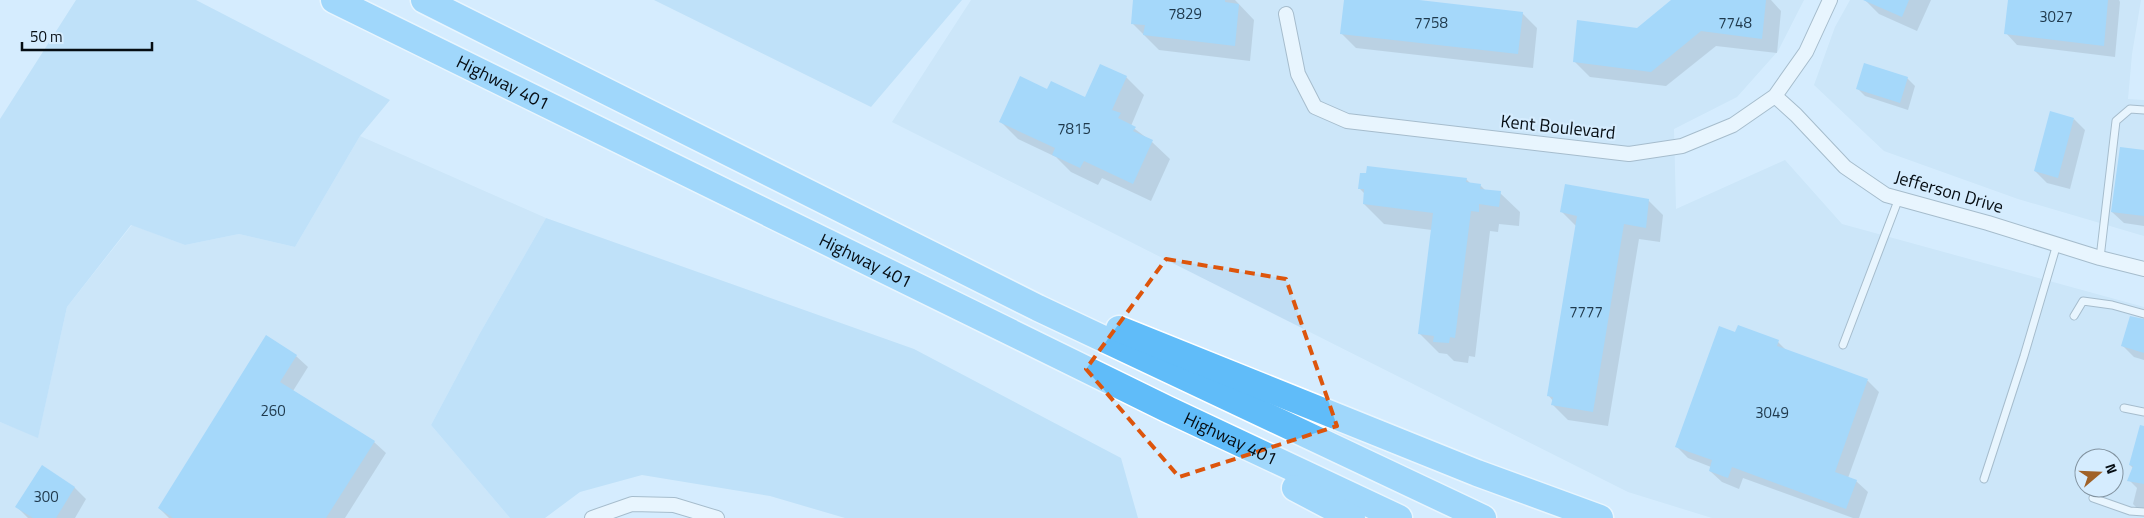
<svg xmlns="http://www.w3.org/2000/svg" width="2144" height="518" viewBox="0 0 2144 518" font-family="'Titillium Web',sans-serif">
	<rect width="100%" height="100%" fill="#d5ecfe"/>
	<!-- built -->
	<path fill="#c0ddf4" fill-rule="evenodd" d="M971 0H1804L1778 51 1737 97 1674 129 1676 209 1785 160 1842 224 2144 307V518H1712L1628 492 892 122ZM2084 458H2114V488H2084Z
		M1850 0H2141L2132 54 2128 99 2144 100V236L2018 199 1884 151 1814 85 1835 27Z
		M360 136 546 218 480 333 431 425 510 518H0V422L38 437 67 307 132 225 185 245 239 234 295 247Z"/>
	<!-- green -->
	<path fill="#a5d2f3" d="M76 0H196L390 100 360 136 295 247 239 234 185 245 131 225 67 307 38 438 0 422V119Z
		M654 0H962L871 107Z
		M546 218 914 349 1121 458 1138 518H845L770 496 642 475 580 492 545 518H510L431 425 480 333Z"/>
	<!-- shadow -->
	<path fill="#0003" d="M1140 0H1235L1254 20 1250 61 1159 50 1132 23Z
		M1345 0H1408L1522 13 1537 28 1533 68 1356 48 1341 33Z
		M1673 0H1771L1781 11 1777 53 1716 46 1666 86 1590 77 1575 62 1637 29Z
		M1865 0H1931L1917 31 1879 14Z
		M2010 0H2119L2120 2 2115 57 2017 45 2006 33Z
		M1126 77 1144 95 1131 126 1152 142 1170 159 1151 201 1102 178 1098 185 1071 172 1056 157 1018 139 1000 121 1048 91 1086 99Z
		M1907 78 1915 86 1908 110 1865 96 1857 88Z
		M2074 119 2085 130 2070 189 2047 183 2035 171Z
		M2144 151V226L2124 223 2112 212Z
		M1466 179 1471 184 1480 185 1486 191 1500 193 1520 212 1519 226 1499 224 1498 232 1490 231 1475 357 1469 356 1468 363 1454 361 1447 354 1439 353 1419 333 1432 230 1384 224 1364 204 1365 194 1359 188Z
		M1648 200 1663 215 1660 242 1639 239 1608 426 1568 420 1553 405V401L1549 396 1577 227 1562 212Z
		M2144 321V360L2134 357 2122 345Z
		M1736 334 1778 342 1788 352 1868 381 1879 392 1848 478 1856 481 1868 492 1859 518H1853L1743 478 1739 489 1722 482 1710 471 1711 467 1688 458 1677 447Z
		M296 356 308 367 293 391 374 442 386 453 345 518H169L159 508Z
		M2144 431V515L2133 504 2137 488 2129 480 2133 468 2130 465Z
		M42 467 75 488 86 499 75 518H28L17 507Z"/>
	<!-- building -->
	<path fill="#6abef7" d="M1133 0H1225V2L1239 4 1235 46 1143 35 1145 25 1131 24Z
		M1344 0H1419L1523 12 1518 54 1340 34Z
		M1671 0H1766L1762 39 1701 31 1651 72 1573 62 1577 20 1637 28Z
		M1863 0H1909L1902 17Z
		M2008 0H2108L2104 46 2004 34Z
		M1864 63 1908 77 1900 103 1856 89Z
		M1100 64 1127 76 1112 110 1121 113 1118 118 1136 127 1133 131 1153 140 1133 184 1084 161 1080 168 1052 155 1055 148 999 122 1020 76 1047 89 1051 81 1085 97Z
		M2050 111 2074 118 2058 178 2034 171Z
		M2120 147 2144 150V216L2111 212Z
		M1367 166 1467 178 1466 182 1481 184 1480 189 1501 191 1499 207 1479 204V212L1471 211 1455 338 1450 337 1449 343 1433 342 1434 336 1418 334 1433 213 1363 204 1364 189H1358L1360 173H1366Z
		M1565 184 1649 199 1646 228 1624 224 1593 412 1551 405 1553 397 1547 396 1577 216 1560 212Z
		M2130 316 2144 319V353L2121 346Z
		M1738 325 1779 340 1777 346 1868 379 1835 472 1857 480 1846 509 1732 467 1728 478 1709 471 1712 460 1675 447 1719 326 1735 332Z
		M266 335 297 355 280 382 375 441 326 518H173L158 508Z
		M2140 425 2144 426V484L2127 481 2133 466 2129 465Z
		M42 465 75 487 56 518H33L15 507Z"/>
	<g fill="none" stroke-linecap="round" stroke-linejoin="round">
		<!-- service casing -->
		<g stroke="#6d8292" stroke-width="9">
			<path id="service" d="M2100 258 2116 121 2130 109 2144 110
				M2074 316 2083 301 2112 305 2144 314
				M1843 345 1899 198
				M2124 408 2144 412
				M1984 479 2024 356 2057 244
				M2093 498 2130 511 2144 512"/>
		</g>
		<!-- minor casing -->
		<g stroke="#6d8292" stroke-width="16">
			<path id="minor" d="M1286 14 1298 74 1315 107 1347 121 1629 154 1682 146 1733 125 1775 96 1806 52 1830 0
				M1775 96 1796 115 1845 167 1886 195 1988 223 2100 258 2144 269
				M592 518 632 504 674 505 717 518"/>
		</g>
		<!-- motorway casing -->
		<g stroke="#fff" stroke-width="29">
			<g id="motorway">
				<path id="s1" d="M334 0 1167 409 1399 518"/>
				<path d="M424 0 1038 308 1483 518"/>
				<path d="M1119 329 1477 473 1600 518"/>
				<path d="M1295 488 1352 518"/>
			</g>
		</g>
		<!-- service -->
		<use href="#service" stroke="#fff" stroke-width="7"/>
		<!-- minor -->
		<use href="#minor" stroke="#fff" stroke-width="14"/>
		<!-- motorway -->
		<use href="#motorway" stroke="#60bcf9" stroke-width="26"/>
	</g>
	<!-- marked area -->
	<path d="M0 0H2144V518H0ZM1166 259 1286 279 1337 426 1179 477 1086 369Z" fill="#d5ecfe" fill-opacity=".55" fill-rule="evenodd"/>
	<path fill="none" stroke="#dd550c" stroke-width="4" stroke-dasharray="10 6" stroke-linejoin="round" d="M1166 259 1286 279 1337 426 1179 477 1086 369Z"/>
	<g text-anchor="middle" stroke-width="4.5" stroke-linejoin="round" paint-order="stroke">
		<!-- number labels -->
		<g font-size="15" fill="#1f394c">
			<text x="1185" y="19">7829</text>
			<text x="2056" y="22">3027</text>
			<text x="1431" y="28">7758</text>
			<text x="1735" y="28">7748</text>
			<text x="1074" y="134">7815</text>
			<text x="1586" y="317">7777</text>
			<text x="273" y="416">260</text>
			<text x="1772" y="418">3049</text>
			<text x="46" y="502">300</text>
		</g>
		<!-- street labels -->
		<g font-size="18" fill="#060d13" stroke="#d5ecfe">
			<text dy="6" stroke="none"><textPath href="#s1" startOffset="188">Highway 401</textPath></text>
			<text transform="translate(1558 127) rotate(6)" y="6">Kent Boulevard</text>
			<text transform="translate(1949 192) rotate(16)" y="6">Jefferson Drive</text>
			<text dy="6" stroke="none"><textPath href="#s1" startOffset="592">Highway 401</textPath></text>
			<text dy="6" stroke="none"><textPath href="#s1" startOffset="998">Highway 401</textPath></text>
		</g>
	</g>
	<!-- north arrow -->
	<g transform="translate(2099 473) rotate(71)"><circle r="24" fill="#d5ecfe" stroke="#8293a0"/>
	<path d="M0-4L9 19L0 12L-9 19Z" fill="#a06228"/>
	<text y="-8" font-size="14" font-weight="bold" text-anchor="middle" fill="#060d13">N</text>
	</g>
	<!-- scale -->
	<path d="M22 42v8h130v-8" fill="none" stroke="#060d13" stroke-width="2.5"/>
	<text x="30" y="42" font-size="15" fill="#060d13" stroke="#d5ecfe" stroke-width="4" paint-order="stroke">50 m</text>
</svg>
